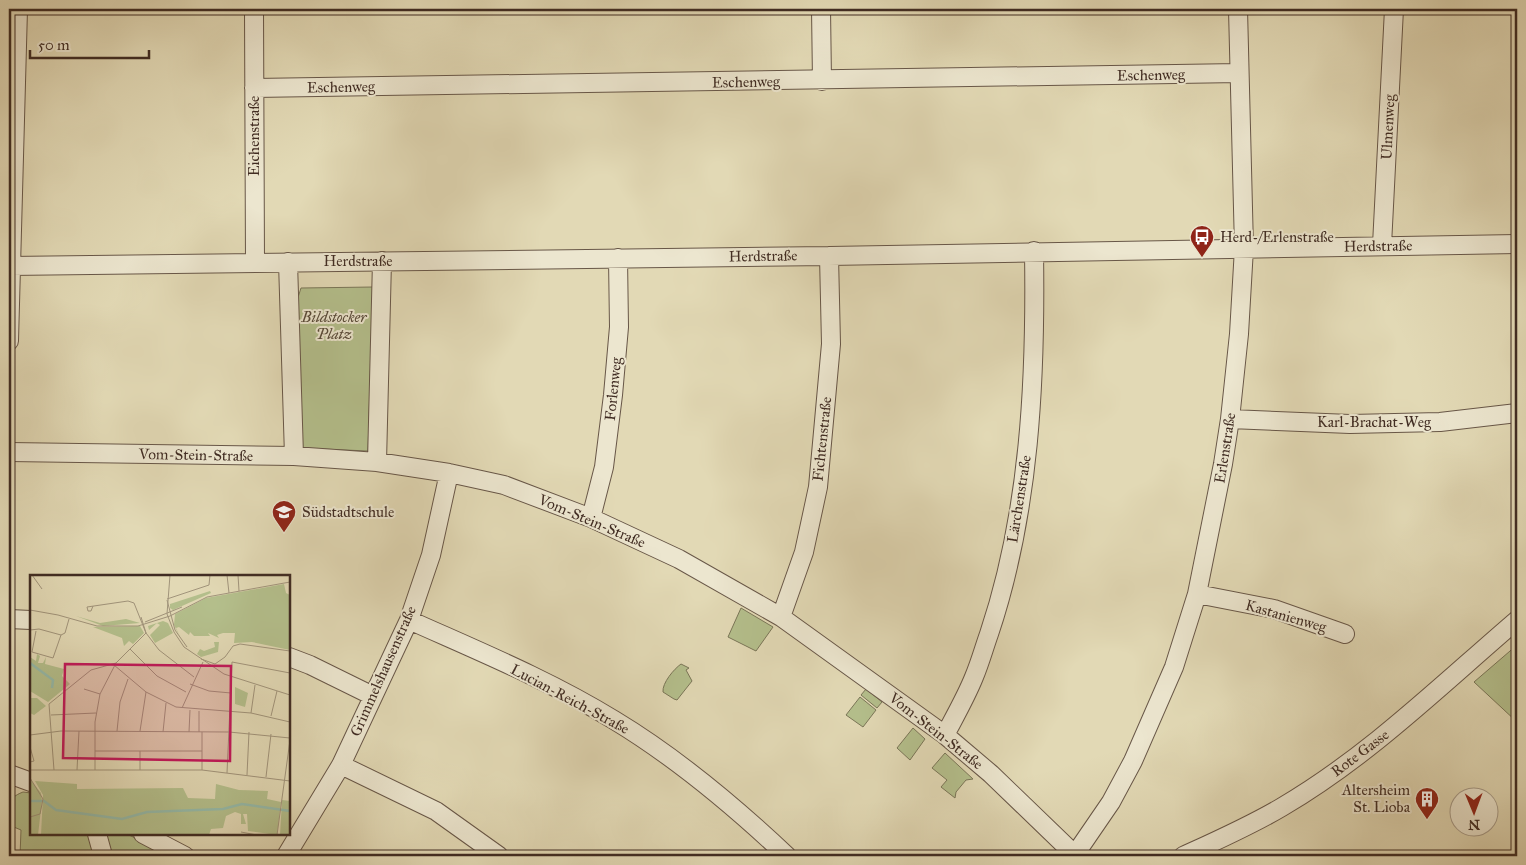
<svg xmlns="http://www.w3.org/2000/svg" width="1526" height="865" viewBox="0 0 1526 865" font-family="'IM FELL Great Primer',serif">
	<rect width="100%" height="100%" fill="#e2d9b5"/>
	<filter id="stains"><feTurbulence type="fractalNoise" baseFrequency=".004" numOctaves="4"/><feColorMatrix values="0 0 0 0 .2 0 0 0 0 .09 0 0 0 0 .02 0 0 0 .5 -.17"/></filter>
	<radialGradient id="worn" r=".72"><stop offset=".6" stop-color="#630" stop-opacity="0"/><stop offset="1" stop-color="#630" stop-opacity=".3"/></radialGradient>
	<!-- green -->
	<path fill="#b4bf8c" stroke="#7a7658" d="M373 287 368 451 300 448 295 307 301 288Z
		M741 608 773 627 756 651 728 637Z
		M1517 645V722L1474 682Z
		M681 664 689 668 686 670 692 681 677 700 674 699 663 692C662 683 674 669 681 664Z
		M866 689 882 702 877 708 861 695Z
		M860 697 876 710 863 727 846 715Z
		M913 728 925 739 910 760 897 748Z
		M945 753 973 779 966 780 956 792 955 798 941 787 947 780 932 768Z
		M23 792 31 793V834H90L96 856H20L21 830 9 825C9 807 5 799 23 792Z
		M104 834H127L172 856H109Z"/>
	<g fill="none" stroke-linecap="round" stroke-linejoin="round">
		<!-- minor casing -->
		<g stroke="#685748" stroke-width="20">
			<path id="minor" d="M254 9 255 263
				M821 9 822 81
				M254 88 1239 73
				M1382 245 1394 9
				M288 262 294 456
				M9 266 829 256 1517 244
				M9 341 18 9
				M1230 419 1350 424 1440 422 1517 413
				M9 452 294 456 377 462 449 473 504 485 591 518 679 559 781 617 945 735 991 774 1075 855
				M377 462 382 261
				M591 518 604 467 613 395 619 327 618 258
				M1197 594 1274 609 1345 634
				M781 617 804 552 818 487 831 344 829 256
				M9 619 31 620
				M409 620C478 651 549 680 614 720 677 758 734 806 787 856
				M289 657 310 665 373 696
				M945 735C955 716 966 697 974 677 980 663 984 648 989 634 1030 512 1036 379 1034 251
				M341 765 436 811 499 856
				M9 774 31 782
				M97 834 102 852V856
				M143 834 185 856
				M286 856 341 765 409 620 431 555 449 473
				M1074 856 1111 802 1133 761 1174 667 1197 594 1223 464 1230 419 1239 334 1244 248 1238 9
				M1183 856C1216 841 1250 826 1282 807 1369 756 1441 685 1517 620"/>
		</g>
		<!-- minor -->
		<use href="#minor" stroke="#ece6cf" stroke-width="18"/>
	</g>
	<!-- icons -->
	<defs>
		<g id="bus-pin" transform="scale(1.25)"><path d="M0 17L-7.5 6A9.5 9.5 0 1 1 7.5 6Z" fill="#8f2418" stroke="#ece6cf"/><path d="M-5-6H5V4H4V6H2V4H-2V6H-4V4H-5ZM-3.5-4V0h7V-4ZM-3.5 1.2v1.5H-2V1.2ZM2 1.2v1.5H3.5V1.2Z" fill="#fff"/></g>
		<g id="school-pin" transform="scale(1.25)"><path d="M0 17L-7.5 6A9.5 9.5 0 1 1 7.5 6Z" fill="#8f2418" stroke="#ece6cf"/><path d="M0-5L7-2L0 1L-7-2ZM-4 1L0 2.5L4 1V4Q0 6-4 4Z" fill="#fff"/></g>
		<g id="building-pin" transform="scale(1.25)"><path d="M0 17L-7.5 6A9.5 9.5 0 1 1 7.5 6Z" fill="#8f2418" stroke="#ece6cf"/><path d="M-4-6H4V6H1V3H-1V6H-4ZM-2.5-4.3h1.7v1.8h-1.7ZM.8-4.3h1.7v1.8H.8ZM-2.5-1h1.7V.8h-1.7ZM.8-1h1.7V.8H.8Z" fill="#fff"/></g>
	</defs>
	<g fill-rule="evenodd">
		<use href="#bus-pin" x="1202" y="237"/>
		<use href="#school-pin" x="284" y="512"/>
		<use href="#building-pin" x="1427" y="799"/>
	</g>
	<g text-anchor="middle" stroke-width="4" stroke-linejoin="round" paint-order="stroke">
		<!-- street labels -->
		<g font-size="15" fill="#402c23" stroke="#ece6cf">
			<text transform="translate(1151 75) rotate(-1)" y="5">Eschenweg</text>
			<text transform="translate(746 82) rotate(-1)" y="5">Eschenweg</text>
			<text transform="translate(341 87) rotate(-1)" y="5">Eschenweg</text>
			<text transform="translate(1388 127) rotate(-87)" y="5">Ulmenweg</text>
			<text transform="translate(254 136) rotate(-90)" y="5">Eichenstraße</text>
			<text transform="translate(1378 246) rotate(-1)" y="5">Herdstraße</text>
			<text transform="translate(763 256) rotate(-1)" y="5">Herdstraße</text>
			<text x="358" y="266">Herdstraße</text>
			<text transform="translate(613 389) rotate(-84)" y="5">Forlenweg</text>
			<text x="1374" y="427">Karl-Brachat-Weg</text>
			<text transform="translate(822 439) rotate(-84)" y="5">Fichtenstraße</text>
			<text transform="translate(1225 448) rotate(-81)" y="5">Erlenstraße</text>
			<text transform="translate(196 455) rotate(1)" y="5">Vom-Stein-Straße</text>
			<text transform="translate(1019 499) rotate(-81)" y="5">Lärchenstraße</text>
			<text transform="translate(592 521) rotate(23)" y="5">Vom-Stein-Straße</text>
			<text transform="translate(1286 616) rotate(16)" y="5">Kastanienweg</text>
			<text transform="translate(383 671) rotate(-66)" y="5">Grimmelshausenstraße</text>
			<text transform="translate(570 699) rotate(28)" y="5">Lucian-Reich-Straße</text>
			<text transform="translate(936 731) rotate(38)" y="5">Vom-Stein-Straße</text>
			<text transform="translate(1360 753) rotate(-37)" y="5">Rote Gasse</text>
		</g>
		<!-- poi labels -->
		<g font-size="15" fill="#402c23" stroke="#ece6cf" text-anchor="start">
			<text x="1220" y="242">Herd-/Erlenstraße</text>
			<text x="302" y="517">Südstadtschule</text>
			<text x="1410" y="795" text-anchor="end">Altersheim<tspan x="1410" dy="17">St. Lioba</tspan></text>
		</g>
		<!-- park labels -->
		<g font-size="15" font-style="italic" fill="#574938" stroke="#ece6cf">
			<text x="334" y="322">Bildstocker<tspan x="334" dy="17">Platz</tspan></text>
		</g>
	</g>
	<!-- overview -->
	<g transform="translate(30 575)">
		<rect width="260" height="260" fill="#e2d9b5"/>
		<path d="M254 9 256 18 260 20V75L222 67 204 68 205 58H193L187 60 189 63 178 58 180 61H164L160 57 159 60 149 52 146 53 151 64 144 50 145 39 176 23ZM180 16 181 18 143 35 140 33V29ZM46 41 70 48 96 44 110 48 73 51ZM133 46 138 48 143 58 125 68 120 60 130 50 127 48 119 55 118 51ZM110 51 114 58 103 69 99 66 94 71 92 63 63 52ZM184 67H189L188 77 171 82 167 79 170 74 174 76 185 72ZM7 79 10 81 8 88H13L16 82 15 89 34 94 32 101 40 109 18 127 0 116V82L6 86ZM205 112 218 118 215 132 205 129ZM0 123H7L16 131 4 140 0 138ZM0 204 11 218 12 226 8 260H0ZM5 206 47 209V214L153 213 158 223 185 224 186 209 209 215 238 216 237 224 251 227 247 260 218 256 217 239H213L216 249H211V239L205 237 196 241 193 253 181 254 179 260H11L13 220ZM252 225 260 226V260H250Z" fill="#b4bf8c"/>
		<path fill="none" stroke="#95baa9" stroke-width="2.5" d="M0 88 23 105 22 113M0 226H14L26 235 92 244 117 237 193 234 212 229 260 236"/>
		<path fill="none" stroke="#a1947b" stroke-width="1" d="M2 0 12 14M50 0H67M140 0 137 39 144 57 154 72 194 99 260 120M197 0 199 18M208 0 209 16M137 24 179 10 180 0M137 25 145 55 157 72M63 31 61 36H58L57 32 98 26 104 28 116 58 129 75 164 102M0 35 28 40M28 40 67 51H108L140 41 177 22 260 7M115 47 152 32M0 55 9 54 31 60M6 56 2 77 23 83 31 60M31 60 35 58 39 44M100 74 127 101 156 117M195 82 203 71 210 69 260 76M171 84 185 89 195 82M84 90 116 117 146 132 221 138 260 147M160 109 179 116 201 118M54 114 70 119M152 133 173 87M169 136V157M221 138 225 110M21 140 66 138M241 141 247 116M87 156 90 127 98 104M110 156 116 117M133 157 136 128M159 157 160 135M0 160 31 156 199 157 260 163M0 172 4 186 0 187M65 176H172M0 195H172L260 206M24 195 19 129 61 95 86 88M47 195 49 156M65 195V147L70 119 86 88 116 58 111 42M110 195V176M172 195V157M197 198 202 87 260 98M217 200 219 157M236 202 241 159M0 203 13 224 10 239 0 242M211 257 227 260M247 260 260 165"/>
		<path fill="#c2185b" fill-opacity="0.15" stroke="#c2185b" stroke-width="2.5" d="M35 89 201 91 200 186 33 183Z"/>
		<rect width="260" height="260" fill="none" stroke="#402c23" stroke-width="2.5"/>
	</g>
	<!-- margin -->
	<rect width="1526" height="865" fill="none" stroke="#e2d9b5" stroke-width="30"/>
	<rect x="10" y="10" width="1506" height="845" fill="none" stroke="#402c23" stroke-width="2.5"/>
	<rect x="15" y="15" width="1496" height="835" fill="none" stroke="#402c23"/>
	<!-- north arrow -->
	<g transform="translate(1474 812) rotate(179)"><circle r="24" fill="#ece6cf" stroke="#a79c8a"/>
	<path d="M0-4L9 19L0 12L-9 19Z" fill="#8f2418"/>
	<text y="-8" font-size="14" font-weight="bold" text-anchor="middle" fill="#402c23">N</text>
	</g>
	<!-- scale -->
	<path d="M30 50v8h119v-8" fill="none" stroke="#402c23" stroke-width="2.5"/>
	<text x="38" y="50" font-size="15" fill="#402c23" stroke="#ece6cf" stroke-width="4" paint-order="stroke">50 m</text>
	<rect width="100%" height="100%" filter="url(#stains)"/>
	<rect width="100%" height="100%" fill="url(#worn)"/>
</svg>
